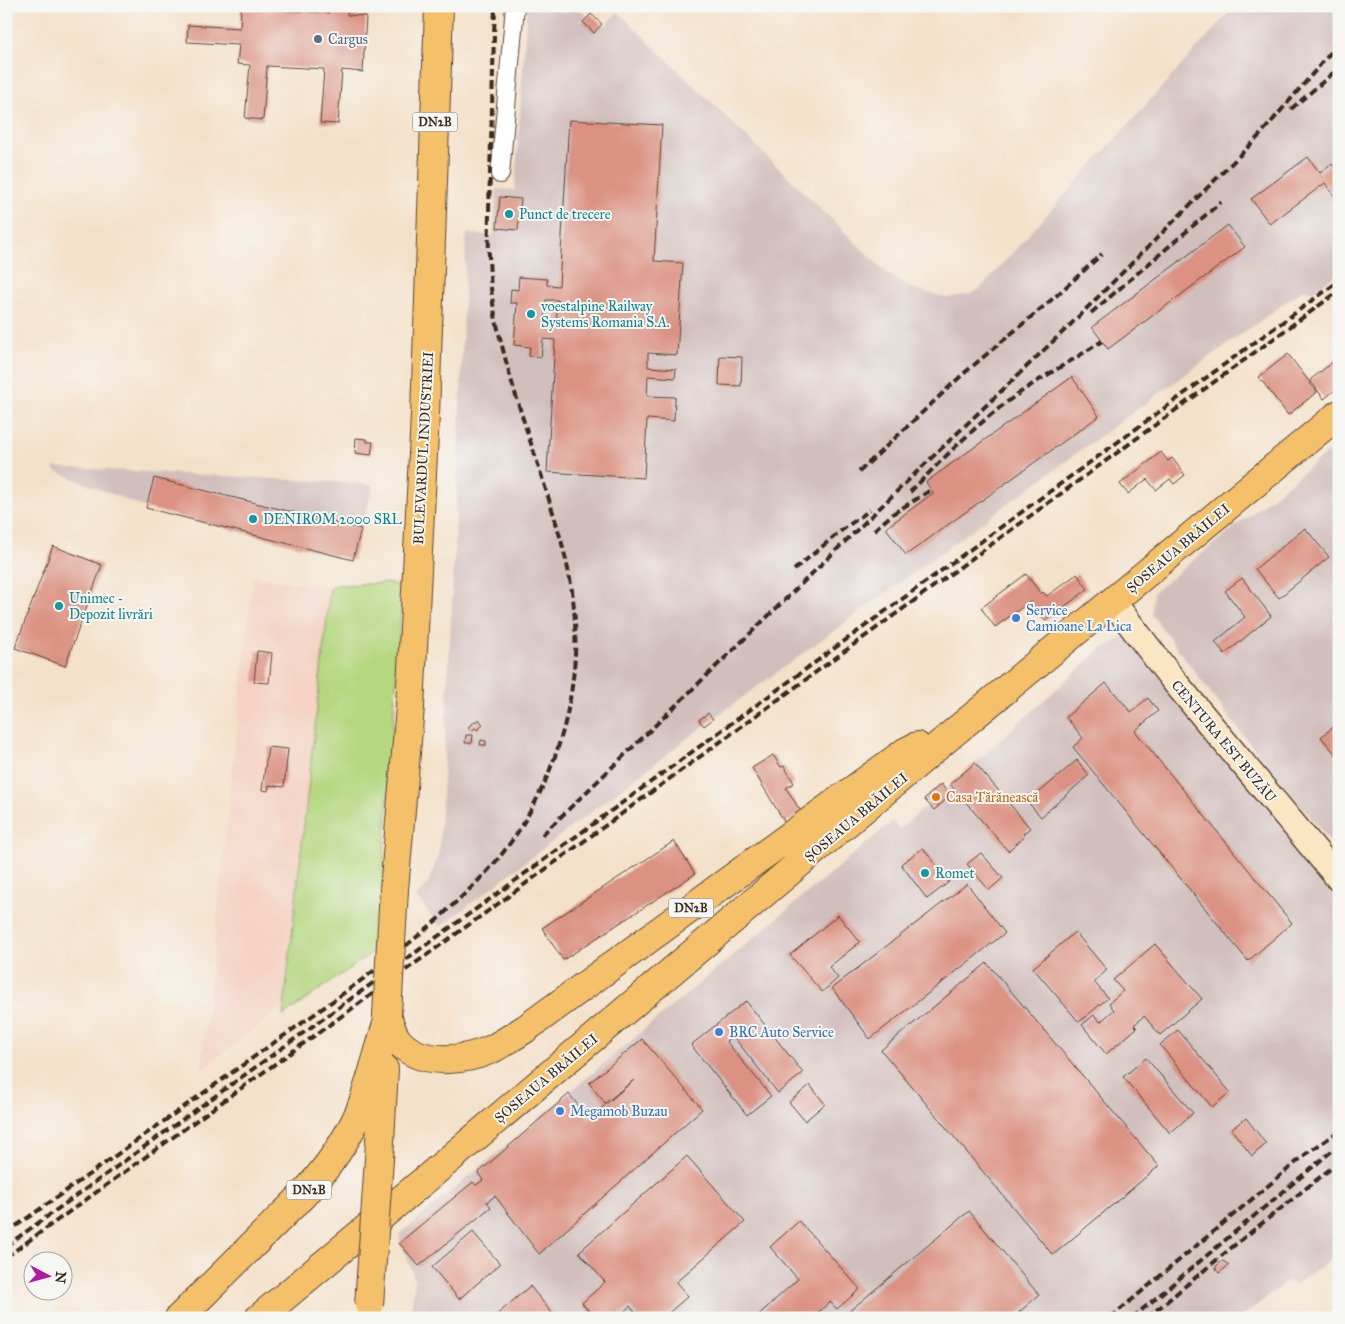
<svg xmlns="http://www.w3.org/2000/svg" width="1345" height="1324" viewBox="0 0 1345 1324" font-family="'IM FELL Great Primer',serif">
	<rect width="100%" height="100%" fill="#f6f6f2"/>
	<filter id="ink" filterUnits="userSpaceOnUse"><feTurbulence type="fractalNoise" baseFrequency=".02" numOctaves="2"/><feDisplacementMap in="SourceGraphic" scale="10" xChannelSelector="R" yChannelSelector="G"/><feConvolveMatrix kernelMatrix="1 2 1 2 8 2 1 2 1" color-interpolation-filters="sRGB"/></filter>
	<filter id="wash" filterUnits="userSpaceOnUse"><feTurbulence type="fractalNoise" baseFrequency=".0096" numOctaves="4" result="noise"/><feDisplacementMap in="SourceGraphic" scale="20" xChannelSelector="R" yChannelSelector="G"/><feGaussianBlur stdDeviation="1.12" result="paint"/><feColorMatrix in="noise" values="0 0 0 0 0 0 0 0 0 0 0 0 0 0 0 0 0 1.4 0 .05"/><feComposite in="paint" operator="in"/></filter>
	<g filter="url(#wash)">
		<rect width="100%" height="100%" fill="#f4e1ca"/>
		<!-- built -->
		<path fill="#f5d2c3" d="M253 576 330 589 283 1007 201 1070Z"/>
		<!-- industrial -->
		<path fill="#d1bfbd" d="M527 6H576L588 17 591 14 605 26 618 12 889 275 912 288 947 298 971 294 980 289 1235 6H1339V272L1312 292 1304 289 1121 421 713 719 440 927 416 897 428 884 439 853 456 521 466 239 467 233 493 236 497 189 515 190Z
			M1339 443V852L1235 725 1152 615 1153 593Z
			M54 467 370 484 373 486 353 560 146 508 53 470Z
			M1141 634 1339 867V1254L1294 1285 1289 1280 1243 1316V1318H410L415 1280 399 1235 893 821 899 829 929 804 1101 649 1123 638Z"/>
		<!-- green -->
		<path fill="#b4d77f" stroke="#78804e" d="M387 583 399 586 402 593 378 948 283 1016 330 589 335 585Z"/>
		<g id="blocks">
			<!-- building -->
			<path fill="#db9282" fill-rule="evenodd" d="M243 6H271L270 10 329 13V6H348L347 15 366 16 363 72 342 70 338 124 320 123 324 69 267 66 263 120 245 118 250 65 237 64 239 45 187 42 188 25 240 28 241 8H243Z
				M591 14 602 24 594 33 583 22Z
				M569 120 662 125 654 261 683 263 677 355 648 353V367L676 369 675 378 648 376 647 396 675 397 674 421 647 419 644 478 547 472 555 340 543 339 541 357 529 356 530 347 514 345 517 303H510L511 289 518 290 519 277 547 279V285L559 286ZM546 300H558L556 326 544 325Z
				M1308 157 1320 173 1332 164 1339 172V196L1336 198 1325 183 1270 224 1251 199Z
				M500 197 521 199 518 230 497 228Z
				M1228 225 1245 247 1108 349 1092 327Z
				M1288 354 1317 392 1288 415 1259 377Z
				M720 356 742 357 741 386 719 385Z
				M1339 357V387L1324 399 1310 380Z
				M1072 377 1099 416 906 555 886 528 933 493 926 482Z
				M356 438 367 439V442H373L371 455 355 453Z
				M1161 452 1168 461 1172 458 1185 475 1174 484 1170 479 1156 490 1147 479 1128 494 1120 484Z
				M154 478 361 529 353 560 146 508Z
				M1305 528 1329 557 1279 598 1255 569Z
				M53 546 102 565 65 666 15 648Z
				M1026 574 1041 594 1043 592 1047 596 1077 574 1088 589 1045 621 1031 601 995 627 981 608Z
				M1242 578 1271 616 1225 654 1215 642 1245 617 1225 591Z
				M257 651 272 653 269 683 254 682Z
				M1106 683 1131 712 1148 698 1158 711 1135 731 1292 923 1248 961 1073 747 1083 738 1066 717Z
				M708 713 713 719 704 726 699 720Z
				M479 719 483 725 477 730 475 728 471 731 468 727Z
				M1339 722V758L1321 737Z
				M466 735H473L472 743H465Z
				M481 740 486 741V745H480Z
				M268 747 288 749 284 787 269 785 268 791 262 790Z
				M773 755 781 767 784 766 794 783 786 788 802 813 785 823 752 768Z
				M1077 760 1089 775 1041 817 1028 802Z
				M975 763 1030 828 1023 834 1025 836 1008 851 950 784Z
				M941 784 950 796 934 810 924 799Z
				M674 841 695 874 563 960 542 928Z
				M923 848 949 882 927 899 901 864Z
				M981 853 1003 878 989 890 967 864Z
				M967 884 1005 933 870 1039 832 988Z
				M838 915 860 942 829 967 838 978 822 992 790 955Z
				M1075 932 1107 970 1094 982 1108 998 1079 1022 1033 968Z
				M1155 944 1202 999 1160 1035 1144 1016 1134 1025 1137 1028 1106 1054 1082 1025 1094 1015 1100 1022 1114 1010 1109 1003 1123 991 1113 980Z
				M987 963 1159 1166 1053 1255 881 1050Z
				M746 1001 803 1073 778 1093 733 1036 726 1041 771 1096 747 1115 691 1045Z
				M1178 1030 1230 1092 1212 1107 1160 1045Z
				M642 1039 702 1109 539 1254 495 1196 487 1202 491 1207 419 1266 399 1243 473 1182 476 1185 483 1180 478 1173 569 1094 589 1119 634 1080 605 1103 589 1083Z
				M1146 1058 1193 1113 1170 1133 1123 1077Z
				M810 1085 825 1104 805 1121 789 1102Z
				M1246 1118 1266 1144 1252 1156 1231 1129Z
				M687 1156 745 1222 676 1282 688 1296 663 1318H636L638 1316 630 1306 617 1318H595L582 1303 605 1282 579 1252Z
				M969 1211 1039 1295 1019 1312 1023 1318H841Z
				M799 1221 860 1289 837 1309 830 1302 812 1318H755L798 1279 770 1247Z
				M473 1232 500 1264 459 1299 432 1267Z
				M1223 1261 1229 1265 1219 1273 1216 1269V1266Z
				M530 1286 556 1318H493Z"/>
		</g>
	</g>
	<g filter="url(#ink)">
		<use href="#blocks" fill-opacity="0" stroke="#574538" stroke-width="1"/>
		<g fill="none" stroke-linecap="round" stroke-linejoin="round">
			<!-- minor casing -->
			<g stroke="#574538" stroke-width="20">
				<path id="minor" d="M500 174 515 6"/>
			</g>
			<!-- secondary casing -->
			<g stroke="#574538" stroke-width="28">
				<path id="secondary" d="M1113 602 1174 681 1339 879"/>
			</g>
			<!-- primary casing -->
			<g stroke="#574538" stroke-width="30">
				<path id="primary" d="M394 890 410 707 425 415 439 6
					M387 1015C390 1025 393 1036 400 1043 422 1066 466 1061 492 1049 503 1043 514 1036 525 1029L905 752 917 746
					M379 1159 384 1069
					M179 1318 302 1196C325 1171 345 1144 359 1113 370 1085 377 1056 386 1027
					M259 1318 432 1174 958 729 1339 414"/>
			</g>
			<!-- minor -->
			<use href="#minor" stroke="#fff" stroke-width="18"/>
			<!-- secondary -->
			<use href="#secondary" stroke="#fbe6c4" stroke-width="25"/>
			<!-- primary -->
			<use href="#primary" stroke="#f4c16b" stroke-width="28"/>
			<!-- rail -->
			<path stroke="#3b2a1e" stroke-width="4" stroke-dasharray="8 4" stroke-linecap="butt" d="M1291 109 1339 68
				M1091 313 1221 202
				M859 472 962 375 1056 296 1102 254
				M910 492C944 458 978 422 1018 394 1045 375 1074 360 1102 341
				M874 530 894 513 931 490
				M794 570 842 530 870 510
				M542 835 922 467 1069 326 1260 135 1339 43
				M6 1233C90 1174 174 1114 258 1054 320 1010 382 968 439 918 457 901 476 884 493 865 556 791 586 687 572 591 566 551 553 513 541 474 524 422 506 369 495 315 486 268 489 220 490 172 492 117 493 61 495 6
				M6 1246 490 899 1339 281
				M6 1257 495 906 1339 291
				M1110 1318 1306 1154 1339 1131
				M1132 1318 1339 1145
				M1147 1318 1231 1248 1339 1162"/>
			<!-- primary-bridge casing -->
			<g stroke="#574538" stroke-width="30" stroke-linecap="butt">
				<path id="primary-bridge" d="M387 1015 394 890
					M369 1305 379 1159"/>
			</g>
			<!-- primary-bridge -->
			<use href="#primary-bridge" stroke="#f4c16b" stroke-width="28"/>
		</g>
	</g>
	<!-- markers -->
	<circle fill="#5c6f8a" stroke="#f6f6f2" stroke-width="2" cx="318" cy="39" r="5"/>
	<g fill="#0f9aa8" stroke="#f6f6f2" stroke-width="2">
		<circle cx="509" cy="214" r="5"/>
		<circle cx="531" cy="314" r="5"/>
		<circle cx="253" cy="519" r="5"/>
		<circle cx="59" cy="606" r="5"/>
		<circle cx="925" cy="873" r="5"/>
	</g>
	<g fill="#3f7fe0" stroke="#f6f6f2" stroke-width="2">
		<circle cx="1016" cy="618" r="5"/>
		<circle cx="719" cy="1032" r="5"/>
		<circle cx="560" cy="1111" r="5"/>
	</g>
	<circle fill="#e8710a" stroke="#f6f6f2" stroke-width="2" cx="936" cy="797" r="5"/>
	<g text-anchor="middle" stroke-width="4" stroke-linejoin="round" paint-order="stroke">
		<!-- shield labels -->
		<g fill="#f6f6f2" stroke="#73675e" stroke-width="1">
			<rect x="412.5" y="112.5" width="45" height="19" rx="4"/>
			<rect x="668.5" y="898.5" width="45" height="19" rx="4"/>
			<rect x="286.5" y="1180.5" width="45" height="19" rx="4"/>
		</g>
		<g font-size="12" font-weight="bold" fill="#3b2a1e">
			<text x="435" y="126">DN2B</text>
			<text x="691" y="912">DN2B</text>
			<text x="309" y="1194">DN2B</text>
		</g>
		<!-- service labels -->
		<g font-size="14" fill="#4e5e75" stroke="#f6f6f2" text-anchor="start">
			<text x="328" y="44">Cargus</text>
		</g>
		<!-- culture labels -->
		<g font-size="14" fill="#0d838f" stroke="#f6f6f2" text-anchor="start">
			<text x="519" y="219">Punct de trecere</text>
			<text x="541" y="311">voestalpine Railway<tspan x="541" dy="16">Systems Romania S.A.</tspan></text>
			<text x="263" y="524">DENIROM 2000 SRL</text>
			<text x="69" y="603">Unimec -<tspan x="69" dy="16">Depozit livrări</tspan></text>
			<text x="935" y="878">Romet</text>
		</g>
		<!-- street labels -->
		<g font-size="14" fill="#3b2a1e" stroke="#f6f6f2">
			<text transform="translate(423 448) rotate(-87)" y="5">BULEVARDUL INDUSTRIEI</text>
			<text transform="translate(1178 548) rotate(-40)" y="5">ȘOSEAUA BRĂILEI</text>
			<text transform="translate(1224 741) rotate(50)" y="5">CENTURA EST BUZĂU</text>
			<text transform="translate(856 817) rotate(-40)" y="5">ȘOSEAUA BRĂILEI</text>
			<text transform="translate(546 1078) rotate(-40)" y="5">ȘOSEAUA BRĂILEI</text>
		</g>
		<!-- shop labels -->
		<g font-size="14" fill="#366cbe" stroke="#f6f6f2" text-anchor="start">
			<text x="1026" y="615">Service<tspan x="1026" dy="16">Camioane La Lica</tspan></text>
			<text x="729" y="1037">BRC Auto Service</text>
			<text x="570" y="1116">Megamob Buzau</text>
		</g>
		<!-- food labels -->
		<g font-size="14" fill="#c56008" stroke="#f6f6f2" text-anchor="start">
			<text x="946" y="802">Casa Tărănească</text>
		</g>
	</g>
	<!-- margin -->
	<rect width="1345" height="1324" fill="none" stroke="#f6f6f2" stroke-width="25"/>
	<!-- north arrow -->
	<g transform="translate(48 1276) rotate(96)"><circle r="24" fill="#f6f6f2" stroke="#aba49d"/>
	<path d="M0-4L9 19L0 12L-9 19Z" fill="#b5179e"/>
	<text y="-8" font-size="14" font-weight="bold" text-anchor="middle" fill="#3b2a1e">N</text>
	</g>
</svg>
